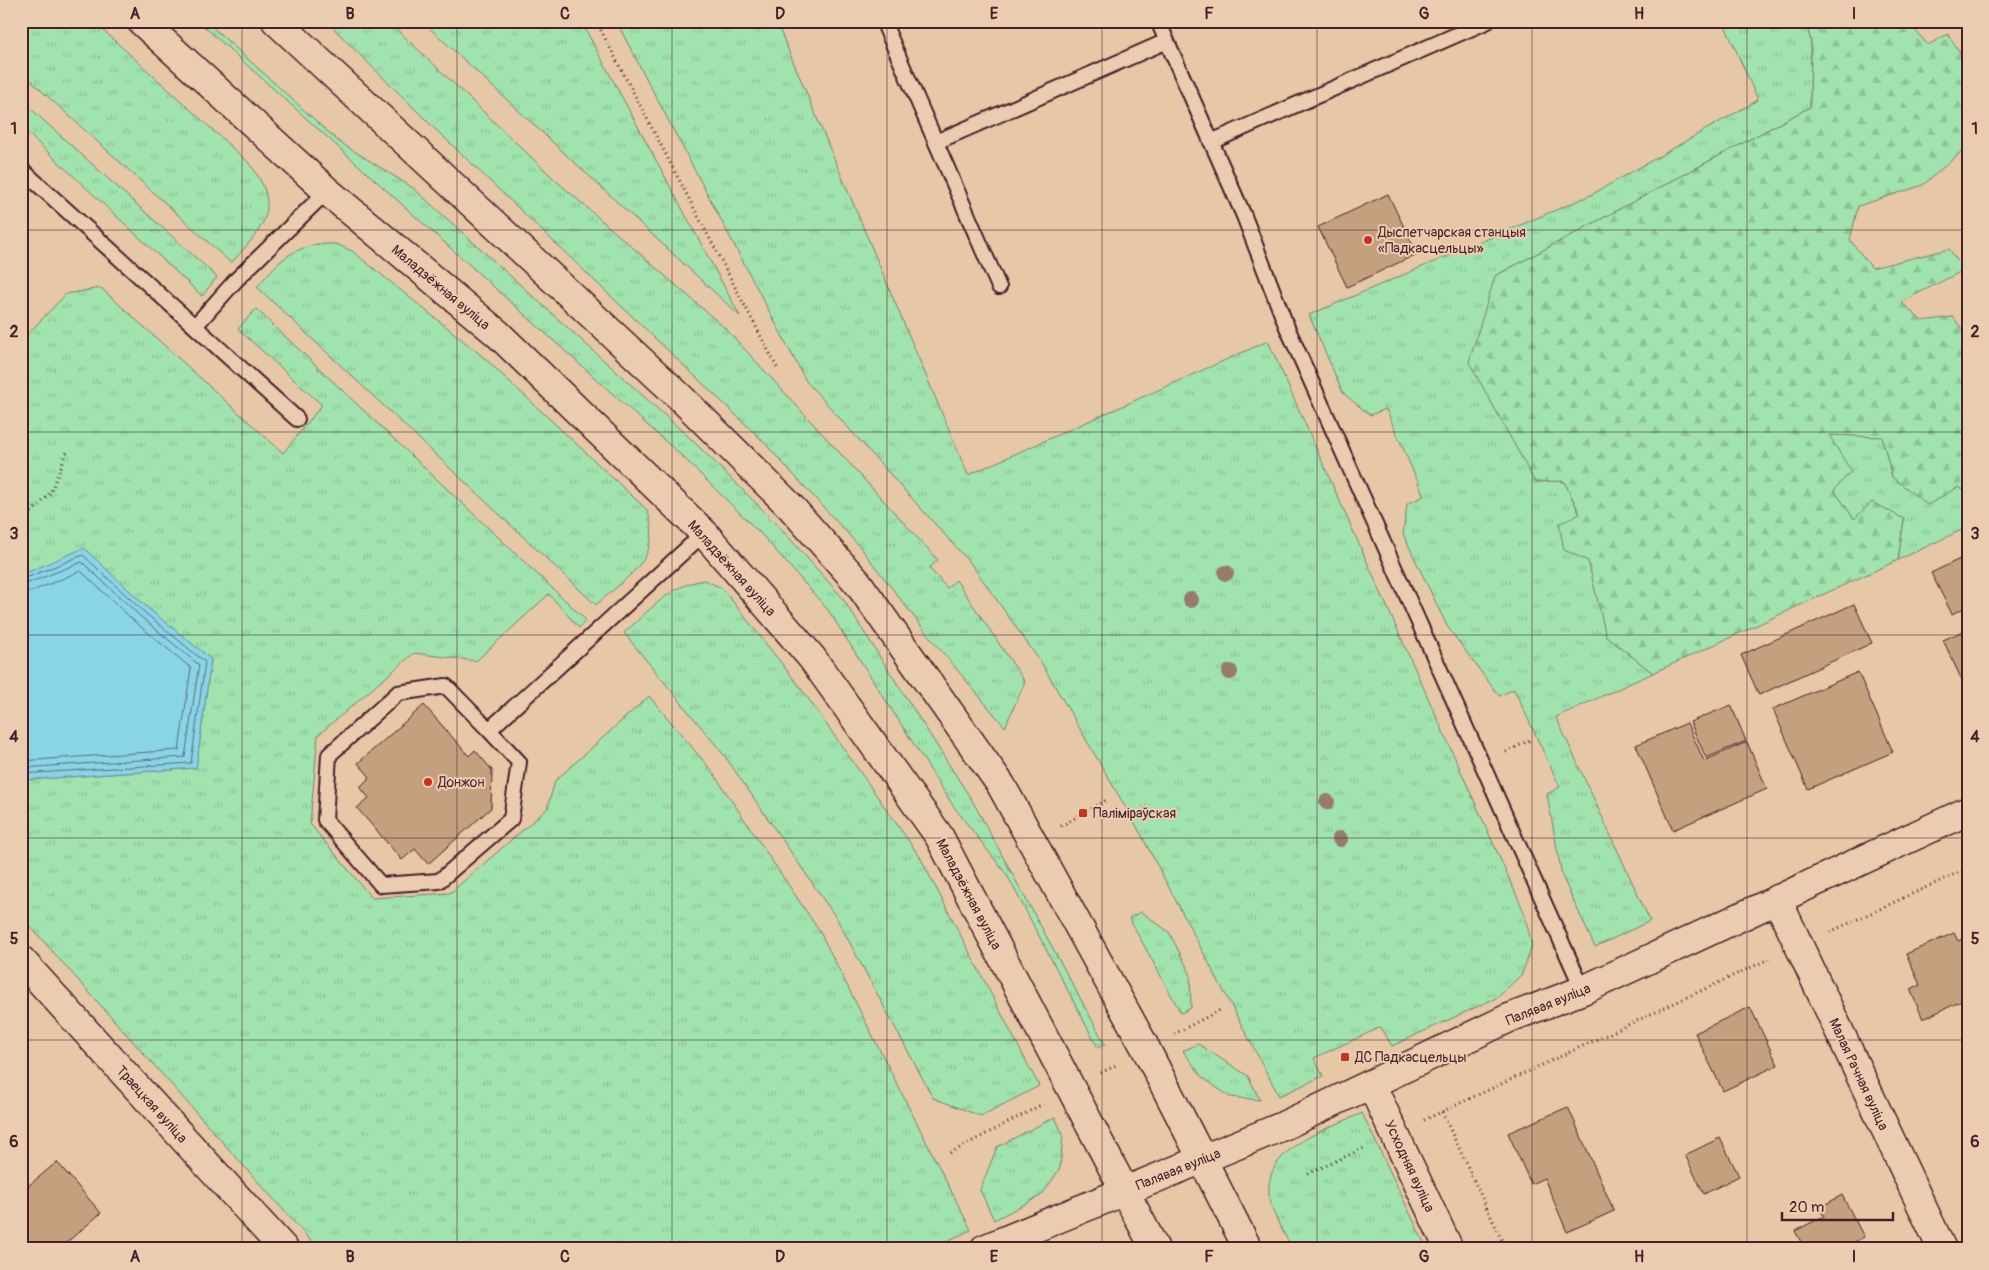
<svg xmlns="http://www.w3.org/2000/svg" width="1989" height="1270" viewBox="0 0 1989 1270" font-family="Pangolin,sans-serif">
	<defs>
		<pattern id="grass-tufts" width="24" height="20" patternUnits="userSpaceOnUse" patternTransform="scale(1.25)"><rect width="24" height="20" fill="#a0e3af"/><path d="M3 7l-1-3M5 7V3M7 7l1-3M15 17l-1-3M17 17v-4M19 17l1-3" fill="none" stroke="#8bc297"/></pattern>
		<pattern id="forest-firs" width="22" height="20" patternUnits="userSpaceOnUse" patternTransform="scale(1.25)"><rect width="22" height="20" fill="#a0e3af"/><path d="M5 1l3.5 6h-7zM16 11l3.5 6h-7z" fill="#8bc297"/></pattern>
	</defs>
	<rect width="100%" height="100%" fill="#e6c7a6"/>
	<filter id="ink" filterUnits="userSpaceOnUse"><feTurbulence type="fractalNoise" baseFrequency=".02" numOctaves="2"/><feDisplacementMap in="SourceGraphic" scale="10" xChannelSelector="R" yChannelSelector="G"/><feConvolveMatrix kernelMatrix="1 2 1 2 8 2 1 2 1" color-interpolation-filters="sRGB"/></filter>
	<g filter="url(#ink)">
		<!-- grass -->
		<path fill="url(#grass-tufts)" stroke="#75816d" d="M21 21H93L248 162C284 207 264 227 231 263L21 72Z
			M198 21H206L338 141 413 188 692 440 774 521 841 596 973 802 1105 1044 1098 1048 1007 875 954 807 828 610 762 535 683 457Z
			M326 21H388L553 178 727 330 938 560 929 568 947 588 956 580 1025 682 1005 727 928 635 861 548 759 437 431 125Z
			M422 21H581L740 316Z
			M616 21H776L968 475 1268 341 1524 912 1532 946 1522 974 1498 997 1392 1046 1381 1027 1314 1058 1323 1076 1279 1096 1136 825 1042 664 972 565 806 381Z
			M1723 21H1806L1811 42 1810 107 1495 276 1535 482 1564 481 1580 515 1606 636 1653 673 1556 717 1650 921 1595 947 1562 876 1547 794 1560 787 1514 689 1499 696 1447 626 1403 534 1407 504 1424 496 1386 409 1370 415 1343 393 1309 315 1591 195 1758 100Z
			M21 100 217 277 202 296 21 127Z
			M317 244H336L352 251 481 355 647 510C665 557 626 577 596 605L257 287C276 264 287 251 317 244Z
			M101 288 283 453 322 405 238 329 256 309 586 620 579 628 549 594 476 661 414 653 318 735 310 824 372 898 450 893 547 809 555 781 649 696 711 770 820 932 971 1230 929 1249H318L21 916V778L25 780 196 768 211 659 148 608 84 549 21 575V478L27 472 21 465V341L66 294Z
			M1828 435 1882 436 1892 477 1958 487 1968 492V527L1898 560 1904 519H1854L1834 490Z
			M704 580 722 588 800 687 920 857 1039 1086 981 1116 933 1098 837 919 724 755 624 633C649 611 670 585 704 580Z
			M1141 912 1169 932 1190 973 1191 1008 1181 1013 1129 918Z
			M1198 1044 1248 1076 1260 1100 1230 1097 1202 1077 1183 1051Z
			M1362 1113 1427 1249H1292C1286 1236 1278 1224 1273 1211 1251 1151 1321 1132 1362 1113Z
			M1055 1117 1063 1135 1060 1168 1042 1195 994 1220 980 1190 997 1147Z"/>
		<!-- forest -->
		<path fill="url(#forest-firs)" stroke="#75816d" d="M1806 21H1912L1910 24 1928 45 1948 34 1961 54 1968 50V146L1923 185 1858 206 1850 240 1872 268 1949 249 1964 270 1901 302 1922 321 1953 317 1968 337V492L1958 487 1928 505 1892 477 1882 437 1829 435 1851 471 1834 490 1854 519 1872 502 1904 519 1898 560 1653 673 1606 636 1588 561 1564 550 1559 524 1580 514 1564 481 1535 482 1469 362 1495 276 1810 107 1811 42Z"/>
		<!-- water -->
		<path fill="#88d5e8" stroke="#6f8c9c" d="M84 548 148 608 211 659 196 768 24 780 21 778V575Z"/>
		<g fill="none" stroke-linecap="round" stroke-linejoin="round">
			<!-- shore -->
			<path stroke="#636877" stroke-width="1" d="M21 580 83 555 144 612 205 662 191 763 21 774
				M21 586 82 562 140 616 199 665 185 757 21 768
				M21 593 30 592 81 571 135 622 191 668 179 750 21 761"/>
		</g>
		<!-- building -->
		<path fill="#c5a07e" stroke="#4a1f2b" d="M1388 194 1417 254 1347 287 1318 227Z
			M1968 555V606L1952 614 1931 573Z
			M1854 604 1872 643 1759 695 1741 655Z
			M1968 629V693L1943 640Z
			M1858 672 1893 752 1808 789 1773 709Z
			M424 705 469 756 475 750 492 770 491 808 428 864 415 849 402 860 357 808 369 798 360 787 370 777 358 763Z
			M1731 705 1746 741 1706 758 1690 722Z
			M1687 723 1704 761 1747 742 1767 789 1673 830 1636 745Z
			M1954 933 1958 941 1968 937V998L1923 1019 1910 989 1920 985 1906 954Z
			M1750 1007 1778 1065 1723 1091 1695 1033Z
			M1568 1107 1614 1211 1567 1232 1544 1178 1531 1184 1508 1133Z
			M1720 1138 1739 1176 1704 1194 1685 1155Z
			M57 1162 101 1213 59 1249H34L21 1234V1192Z
			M1842 1195 1864 1237 1841 1249H1837L1834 1243 1823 1249H1805L1795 1231 1824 1216 1819 1208Z"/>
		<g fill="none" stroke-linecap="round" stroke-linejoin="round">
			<!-- service casing -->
			<g stroke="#4a1f2b" stroke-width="18">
				<path id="service" d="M883 21 999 287
					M1158 21 1244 216 1286 325 1583 990
					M936 142 1167 41
					M1211 142 1488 21
					M21 169 297 419
					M195 326 236 280 327 191
					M489 730 519 762 511 819 439 881 381 885 325 820 329 755 398 693 446 686 489 730 704 533"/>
			</g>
			<!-- minor casing -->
			<g stroke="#4a1f2b" stroke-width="31">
				<path id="minor" d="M1777 899 1942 1249
					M21 960 284 1249
					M1371 1084 1449 1249
					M984 1249 1283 1126 1509 1018 1583 990 1968 811"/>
			</g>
			<!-- secondary casing -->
			<g stroke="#4a1f2b" stroke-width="31">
				<path id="secondary" d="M141 21 327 191 498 334 704 533 812 658 939 836 1155 1249
					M276 21 680 397 790 506 858 583 1001 785 1146 1049 1248 1249"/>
			</g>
			<!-- path -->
			<path stroke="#4a1f2b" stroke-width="3" stroke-dasharray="1 4" stroke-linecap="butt" d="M596 21 778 369
				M21 523 50 494 68 449
				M1506 752 1532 739
				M1061 826 1108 799
				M1830 932 1968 868
				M1174 1034 1222 1009
				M1101 1073 1118 1064
				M1442 1112 1506 1249
				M1424 1120 1769 959
				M950 1153 1043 1104
				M1308 1174 1364 1148
				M1326 1249 1341 1241"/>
			<!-- service -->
			<use href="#service" stroke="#eacdb1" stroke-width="14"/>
			<!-- minor -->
			<use href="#minor" stroke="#eacdb1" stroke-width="28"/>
			<!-- secondary -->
			<use href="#secondary" stroke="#eacdb1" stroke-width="28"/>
		</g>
		<!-- trees -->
		<g fill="#977b6d">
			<circle cx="1226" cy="573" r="8"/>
			<circle cx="1191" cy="600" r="8"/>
			<circle cx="1230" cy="672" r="8"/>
			<circle cx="1327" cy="802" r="8"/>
			<circle cx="1340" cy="839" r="8"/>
		</g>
	</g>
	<!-- grid -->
	<path fill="none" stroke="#4a1f2b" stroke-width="1" stroke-opacity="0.55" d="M242 21V1249M457 21V1249M672 21V1249M887 21V1249M1102 21V1249M1317 21V1249M1532 21V1249M1747 21V1249M21 230H1968M21 432H1968M21 635H1968M21 838H1968M21 1040H1968"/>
	<!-- markers -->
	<g fill="#c8321e" stroke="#eacdb1" stroke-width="2">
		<circle cx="1368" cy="240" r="5"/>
		<circle cx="428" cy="782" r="5"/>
		<rect x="1078" y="808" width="10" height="10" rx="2.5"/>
		<rect x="1340" y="1052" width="10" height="10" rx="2.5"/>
	</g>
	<g text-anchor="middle" stroke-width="4" stroke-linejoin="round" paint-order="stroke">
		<!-- poi labels -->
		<g font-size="14" fill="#4a1f2b" stroke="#eacdb1" text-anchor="start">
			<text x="1378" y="237">Дыспетчарская станцыя<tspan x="1378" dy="16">«Падкасцельцы»</tspan></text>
			<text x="438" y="787">Донжон</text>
			<text x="1093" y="818">Паліміраўская</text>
			<text x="1355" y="1062">ДС Падкасцельцы</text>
		</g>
		<!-- street labels -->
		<g font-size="14" fill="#4a1f2b" stroke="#eacdb1">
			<text transform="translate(441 287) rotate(40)" y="5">Маладзёжная вуліца</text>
			<text transform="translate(732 568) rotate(48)" y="5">Маладзёжная вуліца</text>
			<text transform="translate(969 894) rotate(62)" y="5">Маладзёжная вуліца</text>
			<text transform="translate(1548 1004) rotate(-22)" y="5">Палявая вуліца</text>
			<text transform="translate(1859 1074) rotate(65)" y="5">Малая Рачная вуліца</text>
			<text transform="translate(152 1104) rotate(48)" y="5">Траецкая вуліца</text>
			<text transform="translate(1410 1166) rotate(65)" y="5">Усходняя вуліца</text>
			<text transform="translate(1178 1169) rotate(-22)" y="5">Палявая вуліца</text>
		</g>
	</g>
	<!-- margin -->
	<rect width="1989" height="1270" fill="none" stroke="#eacdb1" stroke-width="55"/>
	<!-- scale -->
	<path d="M1782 1212v8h111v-8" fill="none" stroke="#4a1f2b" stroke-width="2.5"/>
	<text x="1789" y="1212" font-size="15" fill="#4a1f2b" stroke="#eacdb1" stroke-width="4" paint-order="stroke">20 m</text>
	<rect x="28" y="28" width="1934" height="1214" fill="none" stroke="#4a1f2b" stroke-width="2"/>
	<g font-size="16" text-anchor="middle" font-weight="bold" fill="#4a1f2b">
		<text x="135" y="19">A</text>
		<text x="350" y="19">B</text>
		<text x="565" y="19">C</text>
		<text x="780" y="19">D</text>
		<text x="994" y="19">E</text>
		<text x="1209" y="19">F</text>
		<text x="1424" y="19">G</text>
		<text x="1639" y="19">H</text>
		<text x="1854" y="19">I</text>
		<text x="14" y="134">1</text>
		<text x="1975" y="134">1</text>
		<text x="14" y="337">2</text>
		<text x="1975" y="337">2</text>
		<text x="14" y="539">3</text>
		<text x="1975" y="539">3</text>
		<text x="14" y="742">4</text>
		<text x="1975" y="742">4</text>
		<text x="14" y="944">5</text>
		<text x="1975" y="944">5</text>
		<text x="14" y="1147">6</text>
		<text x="1975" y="1147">6</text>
		<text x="135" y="1262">A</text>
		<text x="350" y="1262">B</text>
		<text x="565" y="1262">C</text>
		<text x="780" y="1262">D</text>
		<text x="994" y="1262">E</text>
		<text x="1209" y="1262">F</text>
		<text x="1424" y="1262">G</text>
		<text x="1639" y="1262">H</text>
		<text x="1854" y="1262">I</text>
	</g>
</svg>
